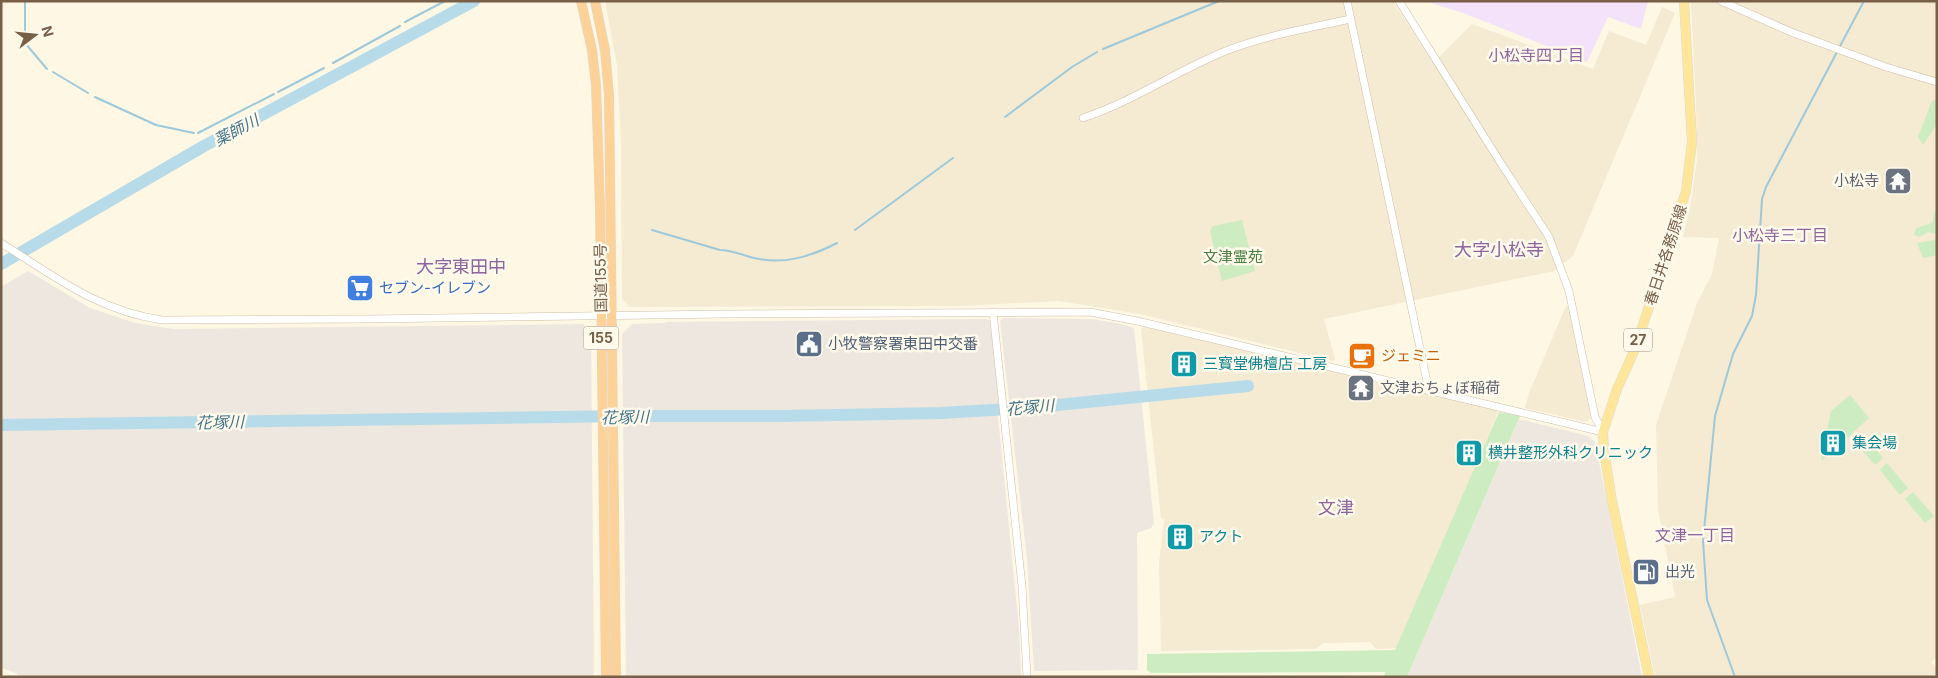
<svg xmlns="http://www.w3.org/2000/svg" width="1938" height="678" viewBox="0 0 1938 678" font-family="Inter,'Noto Sans JP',sans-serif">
	<rect width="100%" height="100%" fill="#fdf7e4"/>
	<!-- residential -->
	<path fill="#f5ead2" d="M605 1H1393L1433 63 1472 24 1593 69 1609 31 1646 45 1662 7 1675 13 1573 256 1554 271 1324 319 1335 359 1333 361 1140 314 1059 301 958 306 630 307 622 299 621 143 617 65Z
		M1691 1H1937V657L1931 662 1937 668V677H1655L1640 605 1675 597 1658 509 1656 425 1697 303 1712 274 1719 238 1683 237 1691 203 1697 160 1696 104Z
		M1566 306H1569L1591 418 1586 422 1525 408 1529 393Z
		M1144 327 1499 409 1447 538 1396 648 1376 649 1370 642 1324 643 1315 649 1161 651 1159 563 1164 520 1161 518 1141 329Z"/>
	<!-- industrial -->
	<path fill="#ede7df" d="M28 271 90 308 135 323 173 329 583 324 591 332 594 677H19L16 673 1 668V287Z
		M1003 318 1091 319 1116 323 1134 328 1154 523 1151 528 1137 533 1138 670 1034 671 1027 559 1000 321Z
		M987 319 990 321 999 400 997 407 1019 628 1021 677H626L622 334 632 324 665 323V322Z
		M1519 419 1588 436 1595 442 1642 677H1407Z"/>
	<!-- education -->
	<path fill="#f4e1fa" d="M1425 1H1648L1641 29 1608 17 1587 62 1466 14Z"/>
	<!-- green -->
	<path fill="#cdecc2" d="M1937 100V124L1923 145 1918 137 1932 101Z
		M1937 210V255L1923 258 1917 243 1935 240 1936 234 1928 232 1920 237 1914 235 1916 228 1932 223 1935 211Z
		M1242 220 1255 271 1222 281 1210 231 1213 226Z
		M1850 395 1869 418 1821 461 1831 411Z
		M1499 412 1520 416 1407 677H1384L1385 672 1151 673 1147 670V654L1395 650Z
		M1863 434 1883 458 1875 465 1854 441Z
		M1887 463 1908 488 1900 495 1880 470Z
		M1913 492 1934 516 1925 523 1905 499Z"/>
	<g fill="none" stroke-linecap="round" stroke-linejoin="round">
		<!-- stream -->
		<path stroke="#9dc9da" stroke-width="2" d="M25 1V43L47 69
			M405 22 445 1
			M1839 48 1864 1
			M1103 49 1219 1
			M333 63 400 26
			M53 72 88 93
			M278 92 324 68
			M95 97 156 125 194 133
			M1005 117 1072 67 1097 52
			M198 133 274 94
			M652 230 720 250C732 250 742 255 754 258 783 265 810 257 837 243
			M855 230 953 158
			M1735 677 1707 600 1703 541 1715 416 1733 354 1752 316 1756 295 1762 199 1766 187 1837 52"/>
		<!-- river -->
		<path stroke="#b7dbe8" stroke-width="12" d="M1 264 204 146 474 1
			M1 425 626 416H782L941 413 1027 408 1248 386"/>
		<!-- tertiary casing -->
		<g stroke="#cfbfaa" stroke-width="8">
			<path id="tertiary" d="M1347 1 1429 391
				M1399 1 1502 165 1549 237 1569 291 1595 417 1603 432
				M1721 1 1791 32 1886 67 1937 82
				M1083 118C1134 101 1178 70 1228 50 1267 35 1310 28 1350 19
				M1 243C56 277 96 310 162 320L370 319 725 314 1090 312 1137 321 1209 338 1603 432
				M993 312 1022 586 1027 677"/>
		</g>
		<!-- primary casing -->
		<g stroke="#ded9d3" stroke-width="10">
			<path id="primary" d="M1649 677 1612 501 1604 451 1603 432 1617 389 1636 347 1686 191 1692 142 1684 1"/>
		</g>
		<!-- trunk casing -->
		<g stroke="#ded9d3" stroke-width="10">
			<path id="trunk" d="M581 1 592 50 596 85 600 207 606 677
				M595 1 605 50 609 95 616 677"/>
		</g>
		<!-- tertiary -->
		<use href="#tertiary" stroke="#fff" stroke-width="7"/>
		<!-- primary -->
		<use href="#primary" stroke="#ffe69a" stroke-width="9"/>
		<!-- trunk -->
		<use href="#trunk" stroke="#fcd299" stroke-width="9"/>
	</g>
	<!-- icons -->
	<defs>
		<g id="temple-square" transform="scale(1.4375)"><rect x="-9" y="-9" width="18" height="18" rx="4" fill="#6b7280" stroke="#fffaeb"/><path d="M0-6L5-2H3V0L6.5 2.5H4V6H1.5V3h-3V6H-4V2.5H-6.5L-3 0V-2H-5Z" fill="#fff"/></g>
		<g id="supermarket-square" transform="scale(1.4375)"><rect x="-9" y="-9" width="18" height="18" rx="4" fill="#3f7fe0" stroke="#fffaeb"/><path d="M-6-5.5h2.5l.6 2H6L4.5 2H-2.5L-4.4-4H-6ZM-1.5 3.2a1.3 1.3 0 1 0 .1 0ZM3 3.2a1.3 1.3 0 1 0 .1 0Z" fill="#fff"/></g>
		<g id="civic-square" transform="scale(1.4375)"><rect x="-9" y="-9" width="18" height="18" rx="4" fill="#5c6f8a" stroke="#fffaeb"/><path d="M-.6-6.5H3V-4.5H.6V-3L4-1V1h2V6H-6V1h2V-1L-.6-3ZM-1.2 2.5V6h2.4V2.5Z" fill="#fff"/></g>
		<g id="cafe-square" transform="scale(1.4375)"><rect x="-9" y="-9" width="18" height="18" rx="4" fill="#e8710a" stroke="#fffaeb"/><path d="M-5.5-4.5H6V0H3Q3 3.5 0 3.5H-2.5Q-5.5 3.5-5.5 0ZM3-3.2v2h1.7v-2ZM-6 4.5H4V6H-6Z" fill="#fff"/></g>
		<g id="building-square" transform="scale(1.4375)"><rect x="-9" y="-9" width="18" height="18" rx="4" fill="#0f9aa8" stroke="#fffaeb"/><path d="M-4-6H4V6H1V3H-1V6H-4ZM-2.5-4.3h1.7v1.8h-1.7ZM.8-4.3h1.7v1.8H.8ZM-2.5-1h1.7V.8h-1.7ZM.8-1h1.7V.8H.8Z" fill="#fff"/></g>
		<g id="fuel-square" transform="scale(1.4375)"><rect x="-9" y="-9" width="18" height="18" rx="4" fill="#5c6f8a" stroke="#fffaeb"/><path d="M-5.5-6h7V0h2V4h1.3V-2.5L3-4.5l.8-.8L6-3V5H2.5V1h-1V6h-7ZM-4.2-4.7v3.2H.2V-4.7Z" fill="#fff"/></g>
	</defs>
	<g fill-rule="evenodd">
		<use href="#temple-square" x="1898" y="181"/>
		<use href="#supermarket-square" x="360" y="288"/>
		<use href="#civic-square" x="809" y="344"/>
		<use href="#cafe-square" x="1362" y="356"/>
		<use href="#building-square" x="1184" y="364"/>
		<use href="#temple-square" x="1361" y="388"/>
		<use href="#building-square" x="1833" y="443"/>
		<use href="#building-square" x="1469" y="453"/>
		<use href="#building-square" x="1180" y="537"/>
		<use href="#fuel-square" x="1646" y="572"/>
	</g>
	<g text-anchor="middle" stroke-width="5" stroke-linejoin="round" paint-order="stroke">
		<!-- shield labels -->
		<g fill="#fffaeb" stroke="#a08e79" stroke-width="1">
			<rect x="583.5" y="326.5" width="35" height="23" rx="4"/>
			<rect x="1624" y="328.5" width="28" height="23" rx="4"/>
		</g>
		<g font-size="14" font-weight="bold" fill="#775f48">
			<text x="601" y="343">155</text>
			<text x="1638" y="345">27</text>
		</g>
		<!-- worship labels -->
		<g font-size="15" fill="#5b616d" stroke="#fffaeb" text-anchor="end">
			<text x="1879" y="186">小松寺</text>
			<text x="1380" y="393" text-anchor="start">文津おちょぼ稲荷</text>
		</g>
		<!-- street labels -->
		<g font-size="15" fill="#775f48" stroke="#fffaeb">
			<text transform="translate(1666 255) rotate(-72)" y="5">春日井各務原線</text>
			<text transform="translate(601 278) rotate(-91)" y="5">国道155号</text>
		</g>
		<!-- park labels -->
		<g font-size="15" fill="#4a7e40" stroke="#fffaeb">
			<text x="1233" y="262">文津霊苑</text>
		</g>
		<!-- shop labels -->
		<g font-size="15" fill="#366cbe" stroke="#fffaeb" text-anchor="start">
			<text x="379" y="293">セブン-イレブン</text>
		</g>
		<!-- service labels -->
		<g font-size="15" fill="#4e5e75" stroke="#fffaeb" text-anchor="start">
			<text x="828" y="349">小牧警察署東田中交番</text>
			<text x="1665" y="577">出光</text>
		</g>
		<!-- food labels -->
		<g font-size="15" fill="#c56008" stroke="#fffaeb" text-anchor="start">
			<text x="1381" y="361">ジェミニ</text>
		</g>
		<!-- culture labels -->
		<g font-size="15" fill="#0d838f" stroke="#fffaeb" text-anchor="start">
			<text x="1203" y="369">三寳堂佛檀店 工房</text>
			<text x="1852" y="448">集会場</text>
			<text x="1488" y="458">横井整形外科クリニック</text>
			<text x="1199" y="542">アクト</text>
		</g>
		<!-- neighbourhood labels -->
		<g font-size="16" fill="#8f639b" stroke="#fffaeb">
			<text x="1536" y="61">小松寺四丁目</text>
			<text x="1780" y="241">小松寺三丁目</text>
			<text x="1695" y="541">文津一丁目</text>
		</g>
		<!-- water labels -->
		<g font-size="16" font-style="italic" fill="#41758c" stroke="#fffaeb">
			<text transform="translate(236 130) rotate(-28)" y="6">薬師川</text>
			<text transform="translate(1030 407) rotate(-5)" y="6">花塚川</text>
			<text transform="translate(625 417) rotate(-1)" y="6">花塚川</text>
			<text transform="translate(220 422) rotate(-1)" y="6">花塚川</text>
		</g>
		<!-- quarter labels -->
		<g font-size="18" fill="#8f639b" stroke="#fffaeb">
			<text x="1499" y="256">大字小松寺</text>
			<text x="461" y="273">大字東田中</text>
			<text x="1336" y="514">文津</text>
		</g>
	</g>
	<!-- border -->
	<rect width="1938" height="678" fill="none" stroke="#775f48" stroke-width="5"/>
	<!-- north arrow -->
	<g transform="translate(35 35) rotate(74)" stroke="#fffaeb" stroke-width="4" paint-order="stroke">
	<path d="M0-4L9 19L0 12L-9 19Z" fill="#775f48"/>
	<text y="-8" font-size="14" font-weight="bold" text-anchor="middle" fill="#775f48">N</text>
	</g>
</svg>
